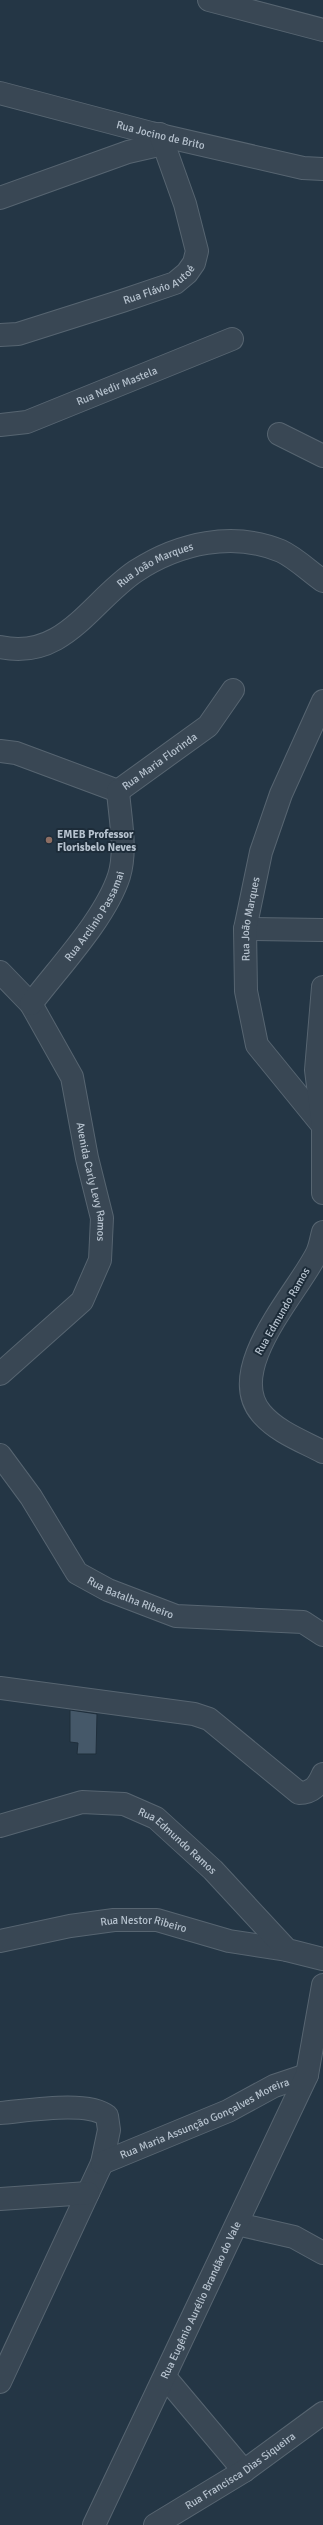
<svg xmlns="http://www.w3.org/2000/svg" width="323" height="2525" viewBox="0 0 323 2525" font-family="Signika,sans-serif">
	<rect width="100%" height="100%" fill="#243645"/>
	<!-- building -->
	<path fill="#455869" stroke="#1f2e3b" d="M70 1710 97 1714 96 1754H77L78 1743 70 1742Z"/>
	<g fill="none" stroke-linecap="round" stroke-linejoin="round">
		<!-- minor casing -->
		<g stroke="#576571" stroke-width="24">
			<g id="minor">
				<path d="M209 0 323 30"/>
				<path id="s1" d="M0 93 151 133 303 168 323 169"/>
				<path d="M0 198 128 152 163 144"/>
				<path id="s2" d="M0 335 18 334 122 301 175 283 187 273 194 263 197 251 185 204 160 134"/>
				<path id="s3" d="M0 425 27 422 232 339"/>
				<path d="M279 434 323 456"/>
				<path id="s4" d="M0 647C64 661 91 601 136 571 179 543 233 531 281 551 296 558 310 572 323 581"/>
				<path d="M0 751 16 753 118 791"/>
				<path id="s5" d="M118 791 208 726 233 690"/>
				<path d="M245 929 323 930"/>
				<path id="s6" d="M0 972 31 1004 72 1077 87 1158 102 1218 100 1260 82 1301 0 1374"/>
				<path id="s7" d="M31 1004C59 967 105 919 119 876 127 850 120 818 118 791"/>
				<path id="s8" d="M323 1126 257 1045 246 991 245 929 261 852 281 794 323 701"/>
				<path id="s9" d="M0 1455 31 1497 77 1573 108 1590 176 1616 303 1622 323 1635"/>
				<path d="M0 1688 194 1714 209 1719 299 1793C312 1793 318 1786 323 1774"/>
				<path id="s10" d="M0 1941 70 1926 114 1920H157L229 1941 287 1950"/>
				<path d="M0 2113C26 2111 88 2100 107 2116L109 2130 102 2163 0 2382"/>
				<path id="s11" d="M102 2163 228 2111 274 2086 307 2075"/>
				<path d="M0 2199 88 2193"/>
				<path d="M237 2224 294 2237 323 2253"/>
				<path d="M165 2377 244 2471"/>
				<path id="s12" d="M94 2525 307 2075 323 1985"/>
				<path id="s13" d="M155 2525 244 2471 323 2413"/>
			</g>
		</g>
		<!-- tertiary casing -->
		<g stroke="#576571" stroke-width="24">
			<g id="tertiary">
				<path d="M323 987 316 1070 323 1126V1193"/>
				<path d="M323 1232C321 1239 320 1247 317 1253 298 1292 224 1369 261 1413 277 1432 302 1441 323 1452"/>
				<path id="s14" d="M0 1826 82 1802 124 1804 156 1818 213 1870 287 1950 323 1959"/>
			</g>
		</g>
		<!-- minor -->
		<use href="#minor" stroke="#394754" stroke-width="22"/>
		<!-- tertiary -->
		<use href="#tertiary" stroke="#394754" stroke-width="22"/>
	</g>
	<!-- markers -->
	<circle fill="#8d6e63" stroke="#1d2c39" stroke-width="1.5" cx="49" cy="840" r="4"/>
	<g text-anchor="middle" stroke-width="4" stroke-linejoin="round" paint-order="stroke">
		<!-- street labels -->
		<g font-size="11" fill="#b6c2ce" stroke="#1d2c39">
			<text dy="4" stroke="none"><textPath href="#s1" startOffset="166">Rua Jocino de Brito</textPath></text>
			<text dy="4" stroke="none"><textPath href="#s2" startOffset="168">Rua Flávio Autoé</textPath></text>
			<text dy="4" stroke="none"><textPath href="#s3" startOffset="124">Rua Nedir Mastela</textPath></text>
			<text dy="4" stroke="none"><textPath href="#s4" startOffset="183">Rua João Marques</textPath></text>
			<text dy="4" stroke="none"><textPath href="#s5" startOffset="51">Rua Maria Florinda</textPath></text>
			<text dy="4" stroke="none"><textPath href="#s7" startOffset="109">Rua Arclinio Passamai</textPath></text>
			<text dy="4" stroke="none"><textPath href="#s8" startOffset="232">Rua João Marques</textPath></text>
			<text dy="4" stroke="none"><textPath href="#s6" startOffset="235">Avenida Carly Levy Ramos</textPath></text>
			<text transform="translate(282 1311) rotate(-60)" y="4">Rua Edmundo Ramos</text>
			<text dy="4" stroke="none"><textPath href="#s9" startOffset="200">Rua Batalha Ribeiro</textPath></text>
			<text dy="4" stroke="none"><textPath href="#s14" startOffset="193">Rua Edmundo Ramos</textPath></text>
			<text dy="4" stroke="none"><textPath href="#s10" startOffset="146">Rua Nestor Ribeiro</textPath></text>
			<text dy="4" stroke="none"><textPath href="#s11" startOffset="112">Rua Maria Assunção Gonçalves Moreira</textPath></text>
			<text dy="4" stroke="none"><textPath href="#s12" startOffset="249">Rua Eugênio Aurélio Brandão do Vale</textPath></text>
			<text dy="4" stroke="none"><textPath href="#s13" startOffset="101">Rua Francisca Dias Siqueira</textPath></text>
		</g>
		<!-- poi labels -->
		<g font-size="11" font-weight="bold" fill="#b6c2ce" stroke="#1d2c39" text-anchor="start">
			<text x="57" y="838">EMEB Professor<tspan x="57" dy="13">Florisbelo Neves</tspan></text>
		</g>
	</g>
</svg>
